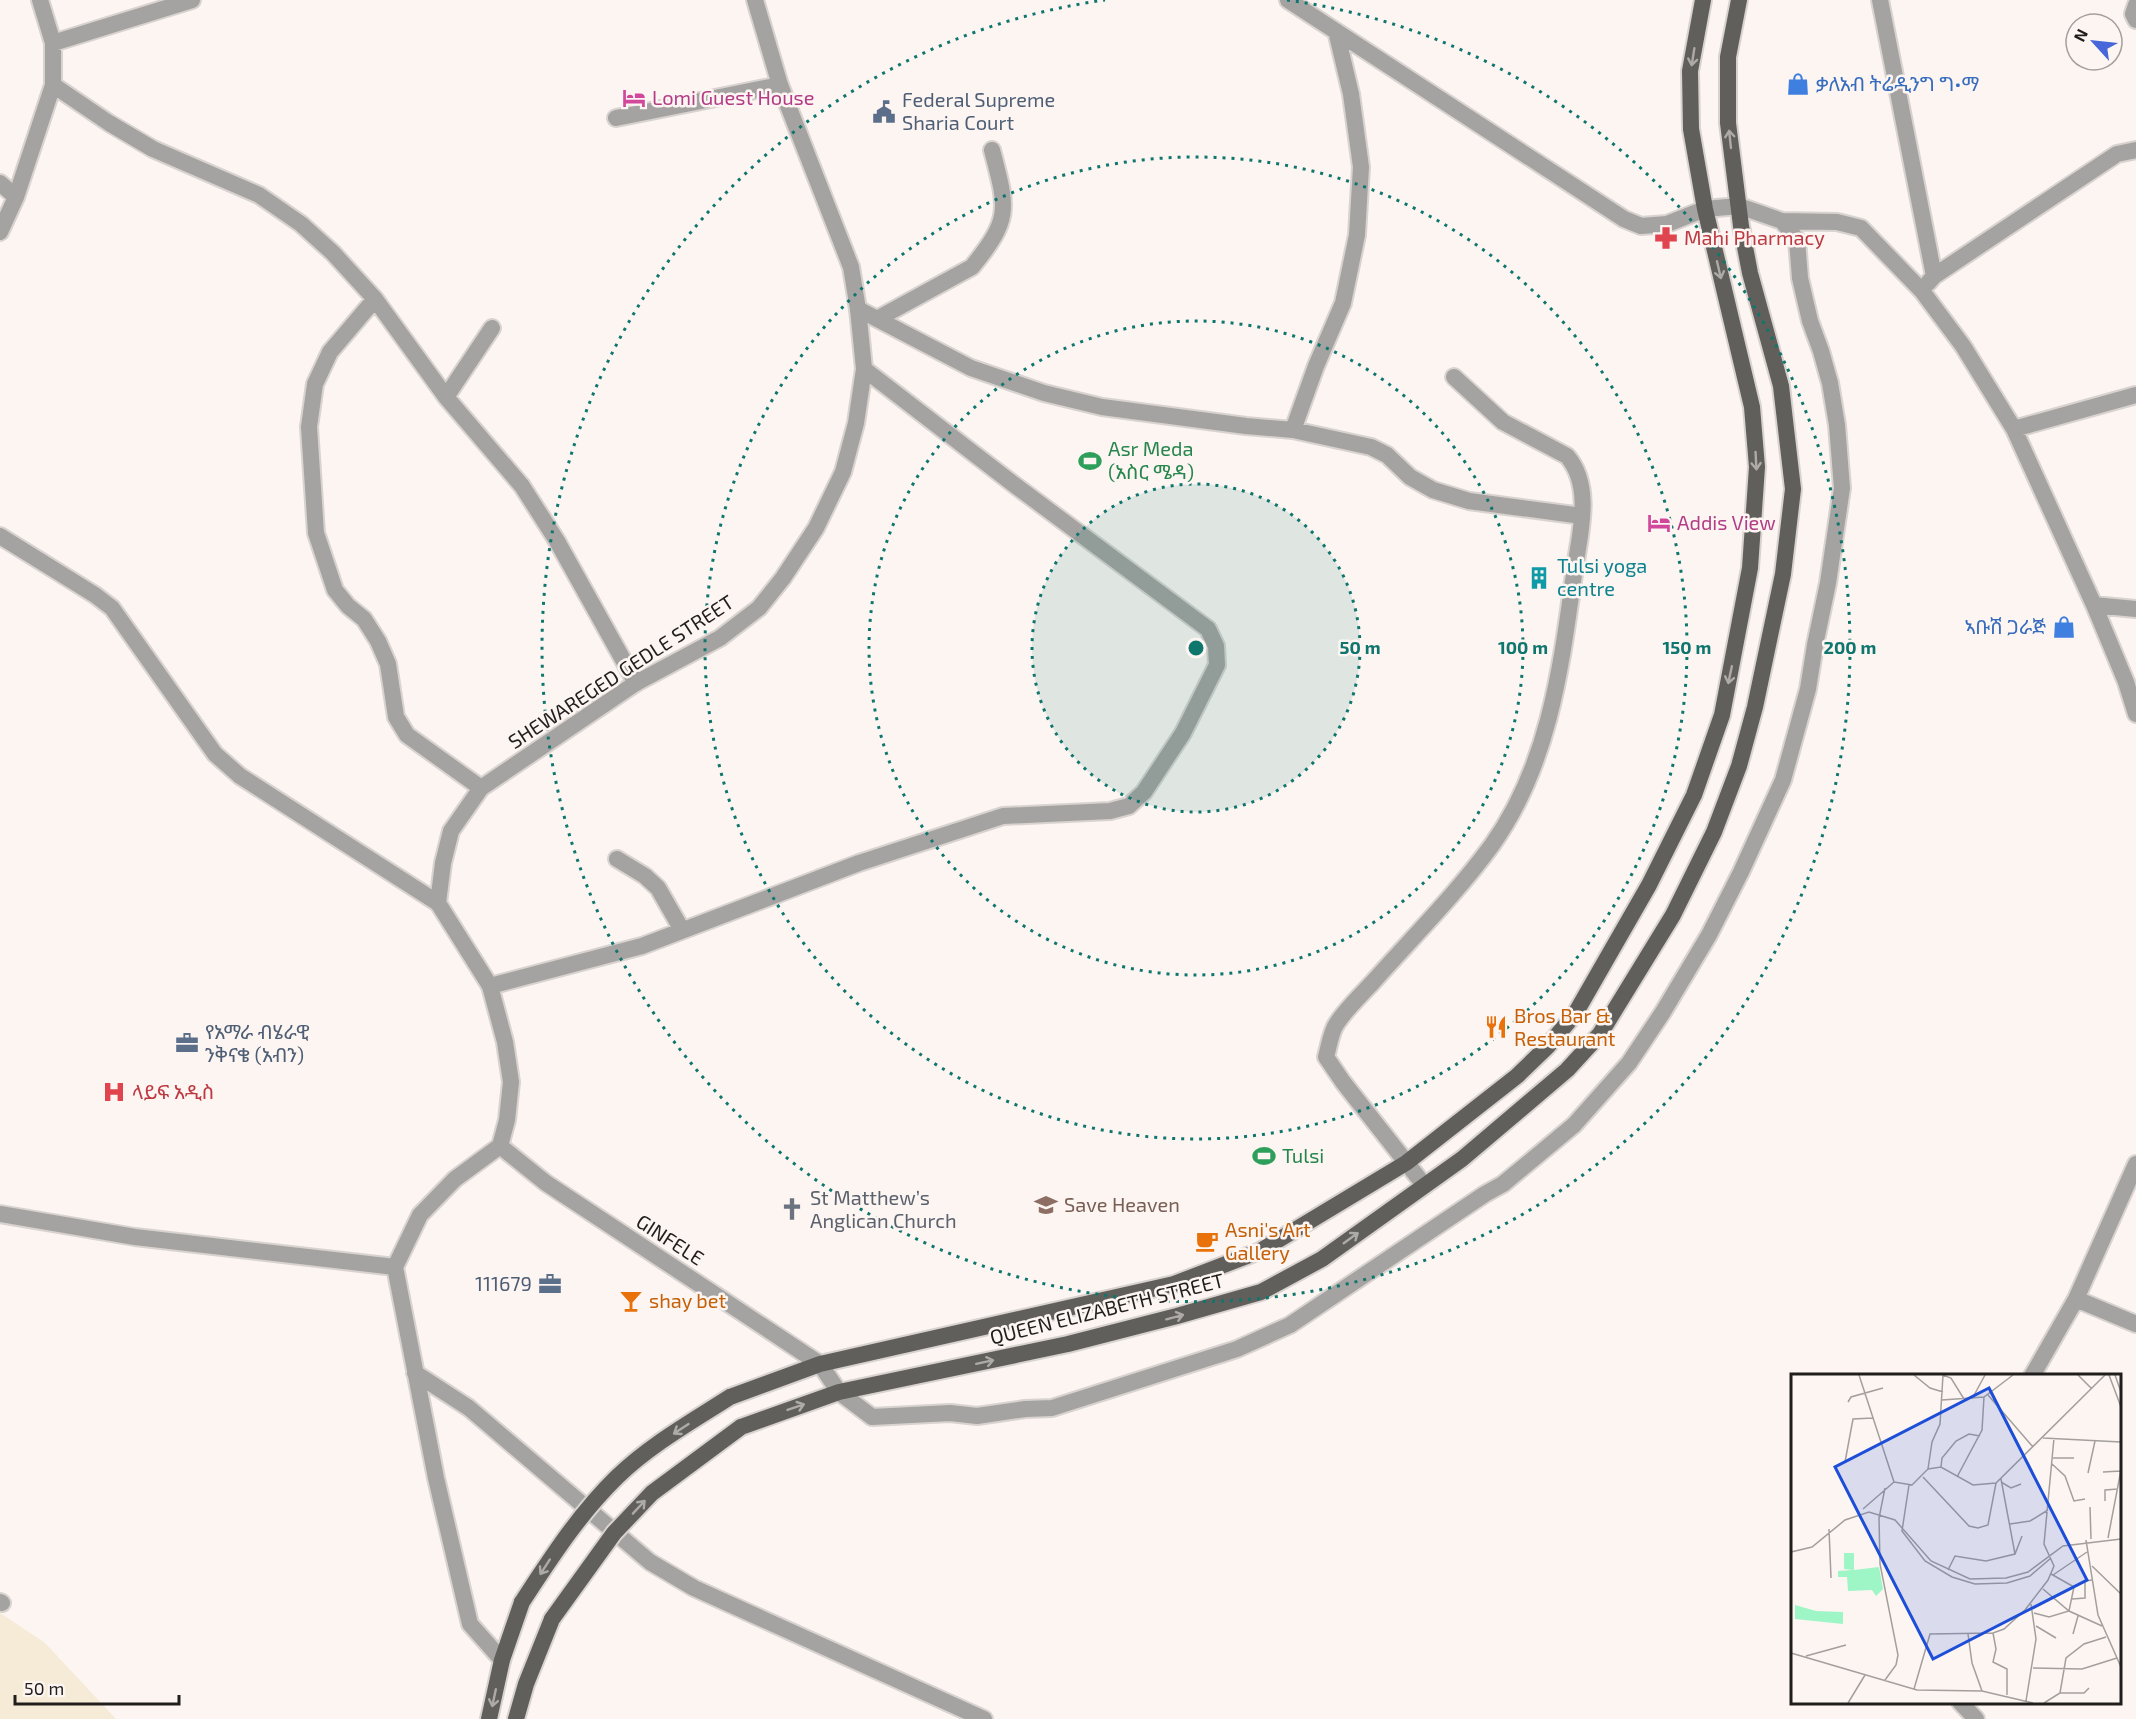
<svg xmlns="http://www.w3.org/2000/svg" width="2136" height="1719" viewBox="0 0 2136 1719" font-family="'Exo 2','Noto Sans Ethiopic',sans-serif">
	<rect width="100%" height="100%" fill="#fcf5f2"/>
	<!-- education -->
	<path fill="#f6ebd6" d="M0 1613 45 1643 116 1719H0Z"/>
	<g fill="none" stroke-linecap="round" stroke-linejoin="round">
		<!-- minor casing -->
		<g stroke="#d9d3d0" stroke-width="20">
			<path id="minor" d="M1288 0 1624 219 1641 226 1667 224 1705 209 1739 206 1782 221 1837 222 1861 228 1922 291 1963 346 2014 429 2094 605 2126 682 2136 714
				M1880 0 1934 276
				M2136 5 2133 14 2136 20
				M53 43 192 0
				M53 85 109 123 153 149 259 195 301 224 333 253 375 299 446 397 522 486 557 541 636 683
				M616 118 780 85
				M0 183 16 197
				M0 232 16 197 53 85V43L40 0
				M1928 283 1934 276 2117 154 2136 150
				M375 299 330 352 315 384 309 427 316 533 335 590 348 606 364 619 378 641 388 664 396 717 407 735 481 788
				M858 309 971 368 1044 393 1102 407 1246 426 1293 430 1371 447 1387 455 1410 477 1433 490 1469 501 1582 516
				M877 319 972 267C1012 218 1007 208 992 150
				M446 397 492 328
				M2014 429 2136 395
				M1293 430 1316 366 1343 303 1357 235 1361 167 1351 94 1336 31
				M0 536 95 595 112 608 215 754 240 776 438 903
				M2094 605 2136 609
				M617 859 645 876 658 888 682 930
				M490 986 642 946 859 863 1003 816 1110 811 1129 806 1144 792 1183 733 1217 665 1216 646 1208 629 1016 486 864 369
				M1424 1185 1343 1082 1326 1057C1329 1046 1331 1031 1337 1023 1347 1008 1361 995 1373 982 1413 937 1457 893 1492 845 1549 765 1561 668 1574 574 1579 537 1594 487 1567 456L1503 422 1454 377
				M0 1214 135 1237 395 1267
				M2076 1299 2136 1324
				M2032 1376 2076 1299 2136 1164
				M839 1392 872 1417 950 1413 977 1416 1025 1409 1052 1408 1237 1349 1290 1325 1485 1194 1503 1184 1574 1125 1629 1063 1663 1012 1709 935 1741 872 1783 780 1808 689 1815 645 1828 583 1842 488 1837 425 1830 383 1821 351 1810 321 1800 278 1797 240 1782 221
				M0 1602 2 1603
				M1960 1702 1976 1719"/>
		</g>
		<!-- tertiary casing -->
		<g stroke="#d9d3d0" stroke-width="20">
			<path id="tertiary" d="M500 1146 546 1183 820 1364 839 1392
				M415 1373 469 1408 650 1562 694 1588 984 1719
				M502 1660 470 1624 436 1478 395 1267 420 1215 455 1179 500 1146 507 1120 511 1082 505 1042 490 986 438 903 443 863 451 831 481 788 636 683 720 638 759 608 783 578 816 528 843 472 856 423 864 369 858 309 851 267 780 85 755 0"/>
		</g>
		<!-- primary casing -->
		<g stroke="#d9d3d0" stroke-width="20">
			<path id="primary" d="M730 1397 820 1364 1174 1284 1260 1251 1406 1163 1517 1076 1547 1047 1575 1014 1649 885 1694 795 1722 715 1750 568 1757 467 1752 407 1705 209 1691 129 1690 71 1703 0
				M741 1427 839 1392 1068 1344 1177 1316 1261 1292 1322 1259 1462 1159 1567 1070 1600 1034 1673 915 1714 832 1739 766 1755 707 1783 574 1793 489 1781 386 1750 273 1741 226 1728 123V57L1739 0
				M489 1719 502 1660 522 1602
				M516 1719 526 1684 552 1619"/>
		</g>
		<!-- minor -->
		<use href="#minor" stroke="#a4a3a1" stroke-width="16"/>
		<!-- tertiary -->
		<use href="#tertiary" stroke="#a4a3a1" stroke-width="16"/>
		<!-- primary -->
		<use href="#primary" stroke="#615f5b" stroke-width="16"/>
		<!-- primary-bridge casing -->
		<g stroke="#d9d3d0" stroke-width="20" stroke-linecap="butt">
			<path id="primary-bridge" d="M522 1602C551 1558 579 1514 617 1477 650 1445 691 1422 730 1397
				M552 1619 614 1533 652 1493 741 1427"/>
		</g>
		<!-- primary-bridge -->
		<use href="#primary-bridge" stroke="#615f5b" stroke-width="16"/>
	</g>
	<!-- one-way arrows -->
	<defs><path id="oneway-shaft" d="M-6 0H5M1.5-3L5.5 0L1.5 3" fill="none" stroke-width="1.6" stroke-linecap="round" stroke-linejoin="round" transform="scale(1.5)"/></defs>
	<g stroke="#aeaaa6">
		<use href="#oneway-shaft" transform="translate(1693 57) rotate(99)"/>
		<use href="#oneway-shaft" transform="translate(1730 139) rotate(-96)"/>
		<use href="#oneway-shaft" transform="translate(1719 270) rotate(77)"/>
		<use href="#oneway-shaft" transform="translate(1756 461) rotate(87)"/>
		<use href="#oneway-shaft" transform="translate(1730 675) rotate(102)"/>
		<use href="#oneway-shaft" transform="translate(1351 1238) rotate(-36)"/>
		<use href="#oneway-shaft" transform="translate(1175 1317) rotate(-15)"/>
		<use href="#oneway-shaft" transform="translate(985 1362) rotate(-12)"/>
		<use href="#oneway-shaft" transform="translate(796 1407) rotate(-19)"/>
		<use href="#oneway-shaft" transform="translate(681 1429) rotate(147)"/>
		<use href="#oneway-shaft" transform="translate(639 1507) rotate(-47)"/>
		<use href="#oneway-shaft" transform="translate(545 1567) rotate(123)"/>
		<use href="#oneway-shaft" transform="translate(494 1698) rotate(102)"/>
	</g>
	<!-- distance rings -->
	<circle cx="1196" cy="648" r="164" fill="#0f766e" fill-opacity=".12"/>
	<g fill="none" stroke="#0f766e" stroke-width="3" stroke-dasharray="3 6">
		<circle cx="1196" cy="648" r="164"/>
		<circle cx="1196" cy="648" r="327"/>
		<circle cx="1196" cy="648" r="491"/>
		<path d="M1287 0A654 654 0 1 1 1105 0"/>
	</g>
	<!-- icons -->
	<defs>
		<g id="shop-bare" transform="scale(1.8)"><path d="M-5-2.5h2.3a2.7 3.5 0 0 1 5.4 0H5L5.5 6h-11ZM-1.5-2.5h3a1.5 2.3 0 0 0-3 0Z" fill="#3f7fe0" stroke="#fcf5f2" stroke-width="2.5" paint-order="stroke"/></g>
		<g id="hotel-bare" transform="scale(1.8)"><path d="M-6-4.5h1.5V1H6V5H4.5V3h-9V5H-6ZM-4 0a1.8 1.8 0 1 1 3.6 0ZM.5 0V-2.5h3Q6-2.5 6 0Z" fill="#d1479c" stroke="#fcf5f2" stroke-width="2.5" paint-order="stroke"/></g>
		<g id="civic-bare" transform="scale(1.8)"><path d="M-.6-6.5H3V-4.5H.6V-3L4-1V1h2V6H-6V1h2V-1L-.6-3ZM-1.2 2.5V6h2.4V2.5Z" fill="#5c6f8a" stroke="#fcf5f2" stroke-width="2.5" paint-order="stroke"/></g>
		<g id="pharmacy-bare" transform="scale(1.8)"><path d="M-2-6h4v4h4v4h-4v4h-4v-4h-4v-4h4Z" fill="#e0444e" stroke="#fcf5f2" stroke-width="2.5" paint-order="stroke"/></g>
		<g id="stadium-bare" transform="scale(1.8)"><path d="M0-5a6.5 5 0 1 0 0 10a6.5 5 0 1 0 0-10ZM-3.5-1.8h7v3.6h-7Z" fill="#2e9e5b" stroke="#fcf5f2" stroke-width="2.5" paint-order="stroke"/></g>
		<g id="building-bare" transform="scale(1.8)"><path d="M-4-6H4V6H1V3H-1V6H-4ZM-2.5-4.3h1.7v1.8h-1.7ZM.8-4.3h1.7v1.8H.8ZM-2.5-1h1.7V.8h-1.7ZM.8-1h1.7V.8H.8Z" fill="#0f9aa8" stroke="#fcf5f2" stroke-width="2.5" paint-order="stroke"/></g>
		<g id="restaurant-bare" transform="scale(1.8)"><path d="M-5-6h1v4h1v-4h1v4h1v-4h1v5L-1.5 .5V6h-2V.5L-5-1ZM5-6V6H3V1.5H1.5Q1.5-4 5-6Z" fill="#e8710a" stroke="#fcf5f2" stroke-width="2.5" paint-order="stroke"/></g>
		<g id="office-bare" transform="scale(1.8)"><path d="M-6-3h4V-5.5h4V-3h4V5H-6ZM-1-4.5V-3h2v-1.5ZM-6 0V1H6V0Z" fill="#5c6f8a" stroke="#fcf5f2" stroke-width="2.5" paint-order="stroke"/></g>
		<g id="hospital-bare" transform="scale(1.8)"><path d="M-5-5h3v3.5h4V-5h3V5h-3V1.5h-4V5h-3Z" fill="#e0444e" stroke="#fcf5f2" stroke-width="2.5" paint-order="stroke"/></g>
		<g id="school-bare" transform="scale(1.8)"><path d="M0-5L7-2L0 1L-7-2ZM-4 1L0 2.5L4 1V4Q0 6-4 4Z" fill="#8d6e63" stroke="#fcf5f2" stroke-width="2.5" paint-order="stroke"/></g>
		<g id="church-bare" transform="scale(1.8)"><path d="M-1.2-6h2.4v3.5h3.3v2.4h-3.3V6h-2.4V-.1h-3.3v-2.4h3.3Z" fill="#6b7280" stroke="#fcf5f2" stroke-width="2.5" paint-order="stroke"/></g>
		<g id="cafe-bare" transform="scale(1.8)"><path d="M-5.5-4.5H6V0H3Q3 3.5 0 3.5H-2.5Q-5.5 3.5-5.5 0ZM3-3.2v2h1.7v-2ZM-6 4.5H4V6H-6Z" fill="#e8710a" stroke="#fcf5f2" stroke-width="2.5" paint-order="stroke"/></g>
		<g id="bar-bare" transform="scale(1.8)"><path d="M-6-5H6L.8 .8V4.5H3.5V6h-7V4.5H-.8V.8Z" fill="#e8710a" stroke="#fcf5f2" stroke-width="2.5" paint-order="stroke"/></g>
	</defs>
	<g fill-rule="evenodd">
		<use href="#shop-bare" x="1798" y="84"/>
		<use href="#hotel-bare" x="634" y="98"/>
		<use href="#civic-bare" x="884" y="112"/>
		<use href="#pharmacy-bare" x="1666" y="238"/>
		<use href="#stadium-bare" x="1090" y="461"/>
		<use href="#hotel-bare" x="1659" y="523"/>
		<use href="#building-bare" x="1539" y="578"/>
		<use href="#shop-bare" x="2064" y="627"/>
		<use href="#restaurant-bare" x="1496" y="1027"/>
		<use href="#office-bare" x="187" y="1043"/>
		<use href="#hospital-bare" x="114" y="1092"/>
		<use href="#stadium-bare" x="1264" y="1156"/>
		<use href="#school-bare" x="1046" y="1205"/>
		<use href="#church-bare" x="792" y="1209"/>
		<use href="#cafe-bare" x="1207" y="1241"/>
		<use href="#office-bare" x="550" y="1284"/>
		<use href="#bar-bare" x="631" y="1301"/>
	</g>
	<g text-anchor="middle" stroke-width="5" stroke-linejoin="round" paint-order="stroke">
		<!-- shop labels -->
		<g font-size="20" fill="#366cbe" stroke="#fcf5f2" text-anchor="start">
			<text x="1816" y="91">ቃለአብ ትሬዲንግ ግ•ማ</text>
			<text x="2046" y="634" text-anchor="end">ኣቡሽ ጋራጅ</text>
		</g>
		<!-- hotel labels -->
		<g font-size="20" fill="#b23c85" stroke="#fcf5f2" text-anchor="start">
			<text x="652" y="105">Lomi Guest House</text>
			<text x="1677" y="530">Addis View</text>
		</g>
		<!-- service labels -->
		<g font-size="20" fill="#4e5e75" stroke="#fcf5f2" text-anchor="start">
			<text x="902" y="107">Federal Supreme<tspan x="902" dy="23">Sharia Court</tspan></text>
			<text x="205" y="1039">የአማራ ብሄራዊ<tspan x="205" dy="23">ንቅናቄ (አብን)</tspan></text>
			<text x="532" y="1291" text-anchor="end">111679</text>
		</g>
		<!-- health labels -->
		<g font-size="20" fill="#be3a42" stroke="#fcf5f2" text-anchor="start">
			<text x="1684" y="245">Mahi Pharmacy</text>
			<text x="132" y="1099">ላይፍ አዲስ</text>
		</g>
		<!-- leisure labels -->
		<g font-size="20" fill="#27864d" stroke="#fcf5f2" text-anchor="start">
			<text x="1108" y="456">Asr Meda<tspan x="1108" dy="23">(አስር ሜዳ)</tspan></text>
			<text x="1282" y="1163">Tulsi</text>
		</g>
		<!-- culture labels -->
		<g font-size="20" fill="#0d838f" stroke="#fcf5f2" text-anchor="start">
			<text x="1557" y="573">Tulsi yoga<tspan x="1557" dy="23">centre</tspan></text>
		</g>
		<!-- street labels -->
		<g font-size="20" fill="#201e1d" stroke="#fcf5f2">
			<text transform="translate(621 672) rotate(-33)" y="7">SHEWAREGED GEDLE STREET</text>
			<text transform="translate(670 1240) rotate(33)" y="7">GINFELE</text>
			<text transform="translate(1107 1309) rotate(-14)" y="7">QUEEN ELIZABETH STREET</text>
		</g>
		<!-- food labels -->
		<g font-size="20" fill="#c56008" stroke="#fcf5f2" text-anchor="start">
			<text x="1514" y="1023">Bros Bar &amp;<tspan x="1514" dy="23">Restaurant</tspan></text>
			<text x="1225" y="1237">Asni's Art<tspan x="1225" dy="23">Gallery</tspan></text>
			<text x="649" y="1308">shay bet</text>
		</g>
		<!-- worship labels -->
		<g font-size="20" fill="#5b616d" stroke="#fcf5f2" text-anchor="start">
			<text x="810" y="1205">St Matthew’s<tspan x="810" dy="23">Anglican Church</tspan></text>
		</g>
		<!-- education labels -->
		<g font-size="20" fill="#785e54" stroke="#fcf5f2" text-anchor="start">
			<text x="1064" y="1212">Save Heaven</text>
		</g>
	</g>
	<!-- overview -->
	<g transform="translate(1791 1374)">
		<rect width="330" height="330" fill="#fcf5f2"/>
		<path d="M53 179H63V196L88 193 92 215 85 222 81 216 57 217 56 203H47V197L62 196 53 195ZM4 231 25 237 52 238V250L4 245Z" fill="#9ef6c7"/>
		<path fill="none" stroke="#a49f9d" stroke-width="1.5" d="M68 1 103 108M123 1 139 14 152 18M287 1 301 15M318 1 330 33M324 1 330 18M197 21 242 73M181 25 194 1M151 26 193 23 222 1M57 28 60 23 92 14M252 64 330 68M262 84H283M54 88 62 45 82 44M261 90 274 102 283 127 294 125M150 93 151 84 165 67 178 60 189 62M137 95 150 93 182 111 205 109 314 1M312 98 330 97M297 99 304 67M132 103 178 152 187 154 197 151 205 109M166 103 191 56 193 23M210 105 224 180M103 108 121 111 137 95 141 68 149 50 152 1 160 4 173 25M210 108 220 114 230 110M118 111 111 157 134 187 161 203 184 210 216 209 239 202 260 184M314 127V116L327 115M299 133 300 165M72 135 103 108M219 150 239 147 257 136M38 155 40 204M317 164 330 96M295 166 307 241 330 293M0 178 21 173 54 146 78 138 104 146 140 187 179 205 215 204 237 198 272 172 330 165M301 192 330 220M157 196 164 182 195 187 224 180 231 162M262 201 296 178M252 215 278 237 311 252M281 225 294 224V207L301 206M243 239 258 243 278 237 283 213 260 200M245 252 265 264M202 259 205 275 202 288 216 295V321M177 260 181 289 191 317M282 260 287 242M0 279 126 316 191 317 242 329M15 282 55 271M242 294 291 295 326 284M94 306 105 291 107 281 89 190 88 144 94 114M123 315 139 260 202 259 213 255 234 236 257 206 263 192 253 170 263 64M269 319H293L298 314M235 327 245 265 240 230M57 329 74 301M253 329 269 319 275 284 293 270 315 263"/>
		<path fill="#1d4ed8" fill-opacity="0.15" stroke="#1d4ed8" stroke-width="3" d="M198 14 296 206 142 285 44 93Z"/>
		<rect width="330" height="330" fill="none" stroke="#201e1d" stroke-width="3"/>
	</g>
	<circle cx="1196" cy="648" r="9" fill="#0f766e" stroke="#fcf5f2" stroke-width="3"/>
	<g font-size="18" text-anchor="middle" font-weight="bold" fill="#0f766e" stroke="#fcf5f2" stroke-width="5" stroke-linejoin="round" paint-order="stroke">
		<text x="1360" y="654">50 m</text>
		<text x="1523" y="654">100 m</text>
		<text x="1687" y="654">150 m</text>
		<text x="1850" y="654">200 m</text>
	</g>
	<!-- north arrow -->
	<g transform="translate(2094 42) rotate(297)"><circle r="28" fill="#fcf5f2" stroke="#a49f9d" stroke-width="1.5"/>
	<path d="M0-4.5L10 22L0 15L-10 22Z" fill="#4666d9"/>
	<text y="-9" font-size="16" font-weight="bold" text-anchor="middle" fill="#201e1d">N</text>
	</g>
	<!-- scale -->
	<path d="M15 1695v9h164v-9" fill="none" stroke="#201e1d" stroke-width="3"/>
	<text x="24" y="1695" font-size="18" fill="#201e1d" stroke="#fcf5f2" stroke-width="4.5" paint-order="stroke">50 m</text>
</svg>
